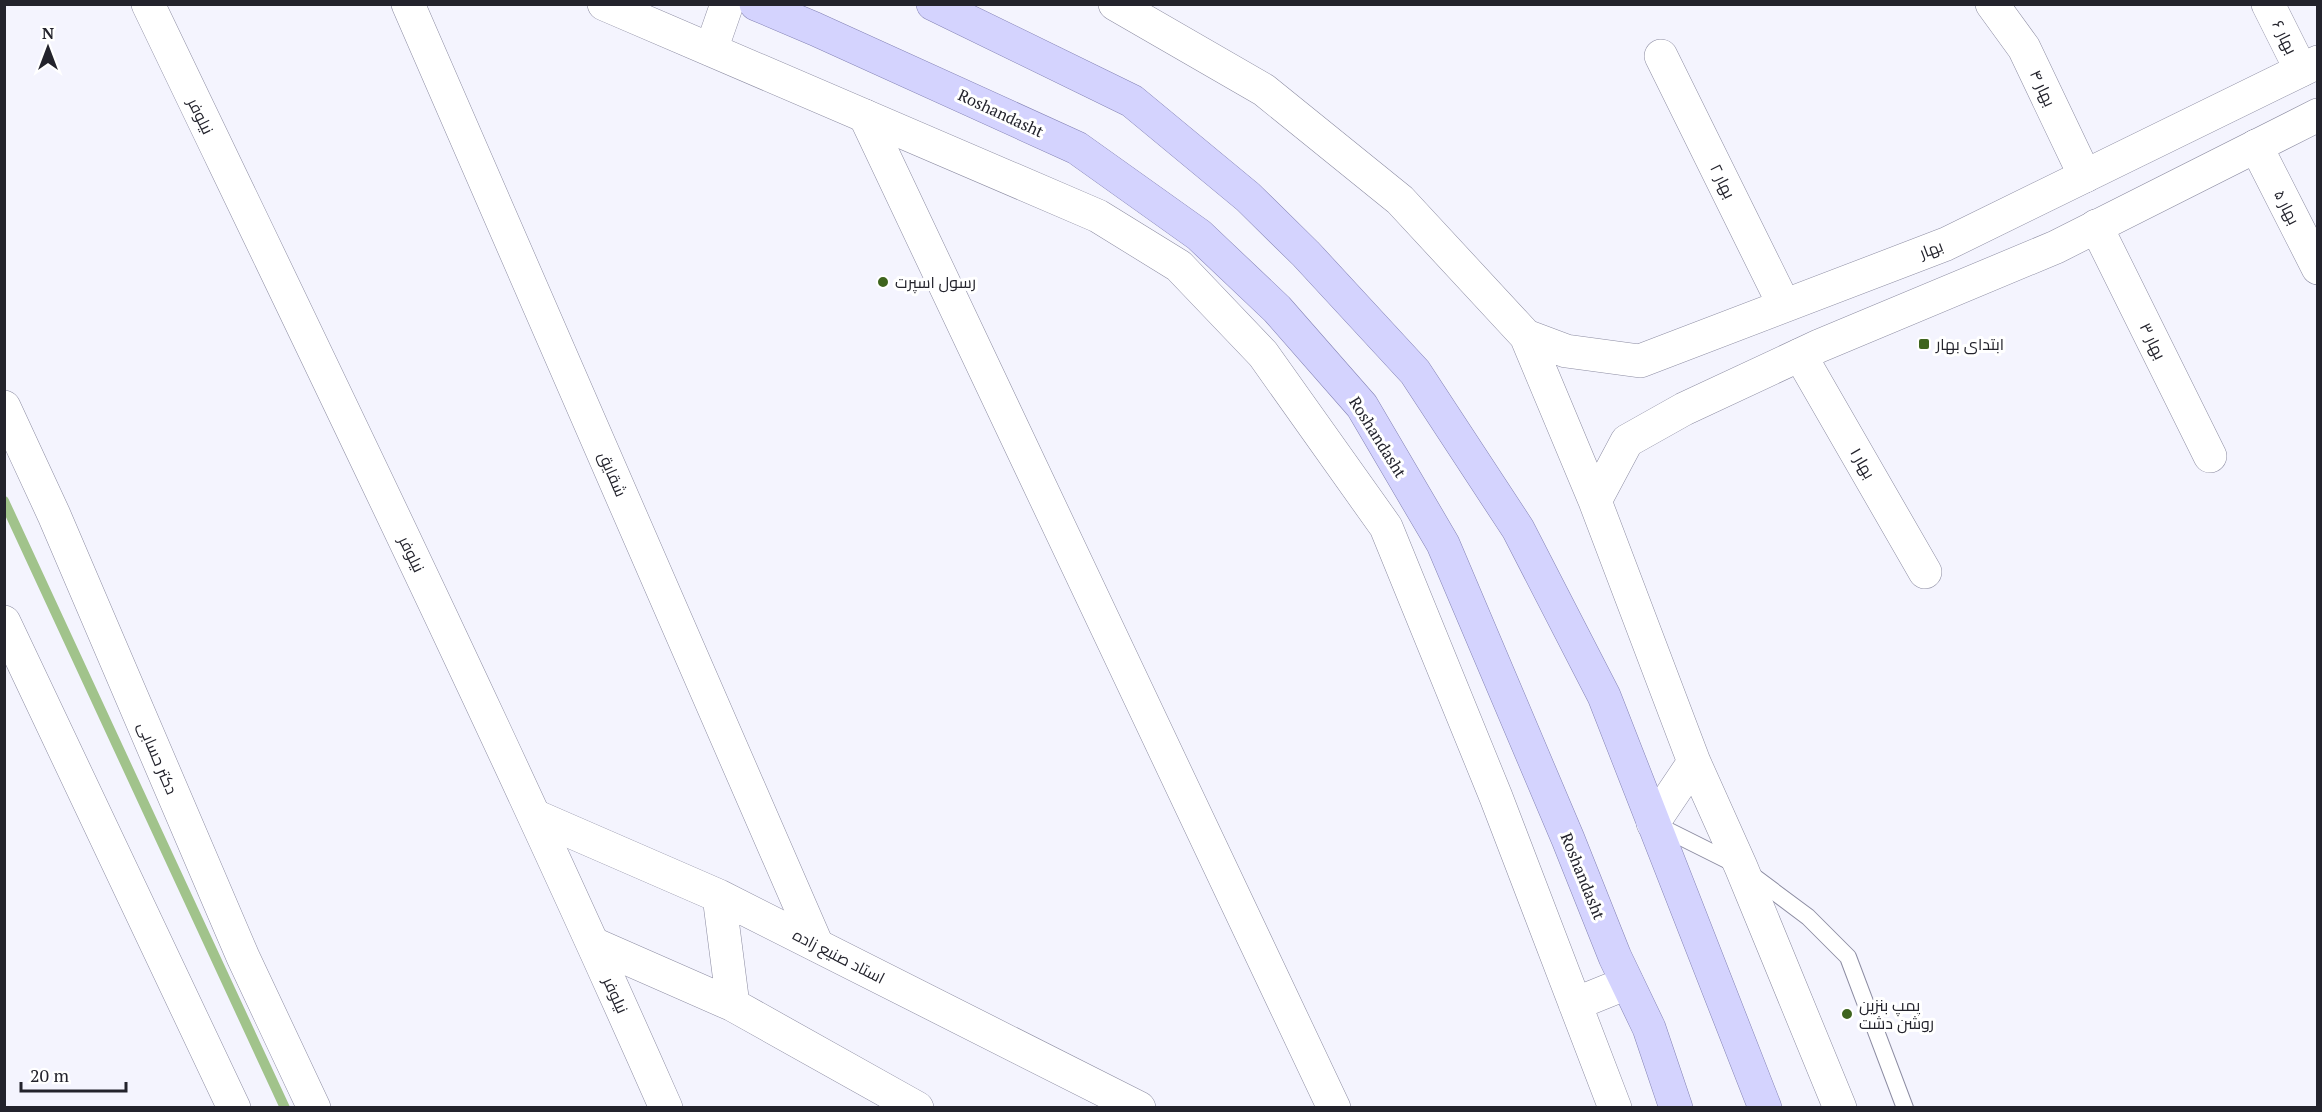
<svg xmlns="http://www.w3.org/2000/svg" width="2322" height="1112" viewBox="0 0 2322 1112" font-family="'PT Serif',Cairo,serif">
	<rect width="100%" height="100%" fill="#f4f4fe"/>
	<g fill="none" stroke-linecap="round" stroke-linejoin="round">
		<!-- stream -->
		<path stroke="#a1c38b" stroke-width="10" d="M4 501 285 1108"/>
		<!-- lane casing -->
		<g stroke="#8c8ca2" stroke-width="18">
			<path id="lane" d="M1657 825 1741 867 1808 917 1848 957 1905 1108"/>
		</g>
		<!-- street casing -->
		<g stroke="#8c8ca2" stroke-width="34">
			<path id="street" d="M148 4C324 371 502 736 666 1108
				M408 4 817 945
				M1992 4 2024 48 2085 176
				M2268 4 2301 70
				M1661 56 1784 305
				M865 116 1334 1108
				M2256 146 2318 268
				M2096 226 2210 456
				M1800 355 1925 572
				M4 407 54 515 243 957 314 1108"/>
		</g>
		<!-- secondary casing -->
		<g stroke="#8c8ca2" stroke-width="34">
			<path id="secondary" d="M604 4 1098 216 1179 266 1263 354 1386 527 1496 797 1615 1108
				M1115 4 1264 90 1400 200 1526 336 1595 501 1694 762 1741 867 1840 1108
				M711 50 727 4
				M1526 336 1566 351 1640 361 1946 244 2318 62
				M1595 501 1627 441 1684 409 1819 346 2056 247 2318 115
				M4 622 234 1108
				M535 816 719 896 1139 1108
				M1653 823 1694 762
				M719 896 733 1005
				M594 944 733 1005 917 1108
				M1575 1004 1627 983"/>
		</g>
		<!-- primary casing -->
		<g stroke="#8382b4" stroke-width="34">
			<path id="primary" d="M756 4 815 29 1077 148 1199 235 1277 309 1362 406 1443 544 1568 839 1615 957 1649 1028 1676 1108
				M933 4 1132 101 1248 197 1306 254 1415 372 1518 529 1604 696 1765 1108"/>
		</g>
		<!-- lane -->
		<use href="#lane" stroke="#fff" stroke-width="16"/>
		<!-- street -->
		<use href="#street" stroke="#fff" stroke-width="33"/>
		<!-- secondary -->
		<use href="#secondary" stroke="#fff" stroke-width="33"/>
		<!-- primary -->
		<use href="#primary" stroke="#d4d3fe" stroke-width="33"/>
	</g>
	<!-- markers -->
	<g fill="#3e641d" stroke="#fff" stroke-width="2">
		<circle cx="883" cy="282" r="6"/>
		<rect x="1918" y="338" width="12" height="12" rx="3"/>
		<circle cx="1847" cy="1014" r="6"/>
	</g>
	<g text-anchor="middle" stroke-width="6" stroke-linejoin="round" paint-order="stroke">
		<!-- street labels -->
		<g font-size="16" fill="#23232c" stroke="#fff">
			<text transform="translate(2285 37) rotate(64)" y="6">بهار ۶</text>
			<text transform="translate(2043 88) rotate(65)" y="6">بهار ۴</text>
			<text transform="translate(1001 113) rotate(25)" y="6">Roshandasht</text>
			<text transform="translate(201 116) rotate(64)" y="6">نیلوفر</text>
			<text transform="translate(1723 181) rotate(64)" y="6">بهار ۲</text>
			<text transform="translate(2287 207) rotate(63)" y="6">بهار ۵</text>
			<text transform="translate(1931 249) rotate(-21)" y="6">بهار</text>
			<text transform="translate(2153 341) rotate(64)" y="6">بهار ۳</text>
			<text transform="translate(1378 437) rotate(58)" y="6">Roshandasht</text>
			<text transform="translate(1863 463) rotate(60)" y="6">بهار ۱</text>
			<text transform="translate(613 474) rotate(67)" y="6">شقایق</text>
			<text transform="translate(412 554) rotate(64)" y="6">نیلوفر</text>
			<text transform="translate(158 758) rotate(67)" y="6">دکتر حسابی</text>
			<text transform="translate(1583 876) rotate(68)" y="6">Roshandasht</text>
			<text transform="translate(839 956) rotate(27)" y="6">استاد صنیع زاده</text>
			<text transform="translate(616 995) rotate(66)" y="6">نیلوفر</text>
		</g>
		<!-- poi labels -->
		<g font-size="16" fill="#23232c" stroke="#fff" text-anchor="start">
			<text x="895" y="288">رسول اسپرت</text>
			<text x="1936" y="350">ابتدای بهار</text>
			<text x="1859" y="1011">پمپ بنزین<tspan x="1859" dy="18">روشن دشت</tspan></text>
		</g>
	</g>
	<!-- border -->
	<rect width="2322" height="1112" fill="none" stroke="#23232c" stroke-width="12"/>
	<!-- north arrow -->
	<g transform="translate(48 48)" stroke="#ffffff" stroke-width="4.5" paint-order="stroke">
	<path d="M0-4.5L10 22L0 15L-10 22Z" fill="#23232c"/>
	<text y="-9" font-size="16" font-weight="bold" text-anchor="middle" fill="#23232c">N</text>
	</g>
	<!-- scale -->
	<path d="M21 1082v9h105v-9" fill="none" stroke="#23232c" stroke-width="3"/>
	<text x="30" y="1082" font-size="18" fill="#23232c" stroke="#ffffff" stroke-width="4.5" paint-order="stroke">20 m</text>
</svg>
